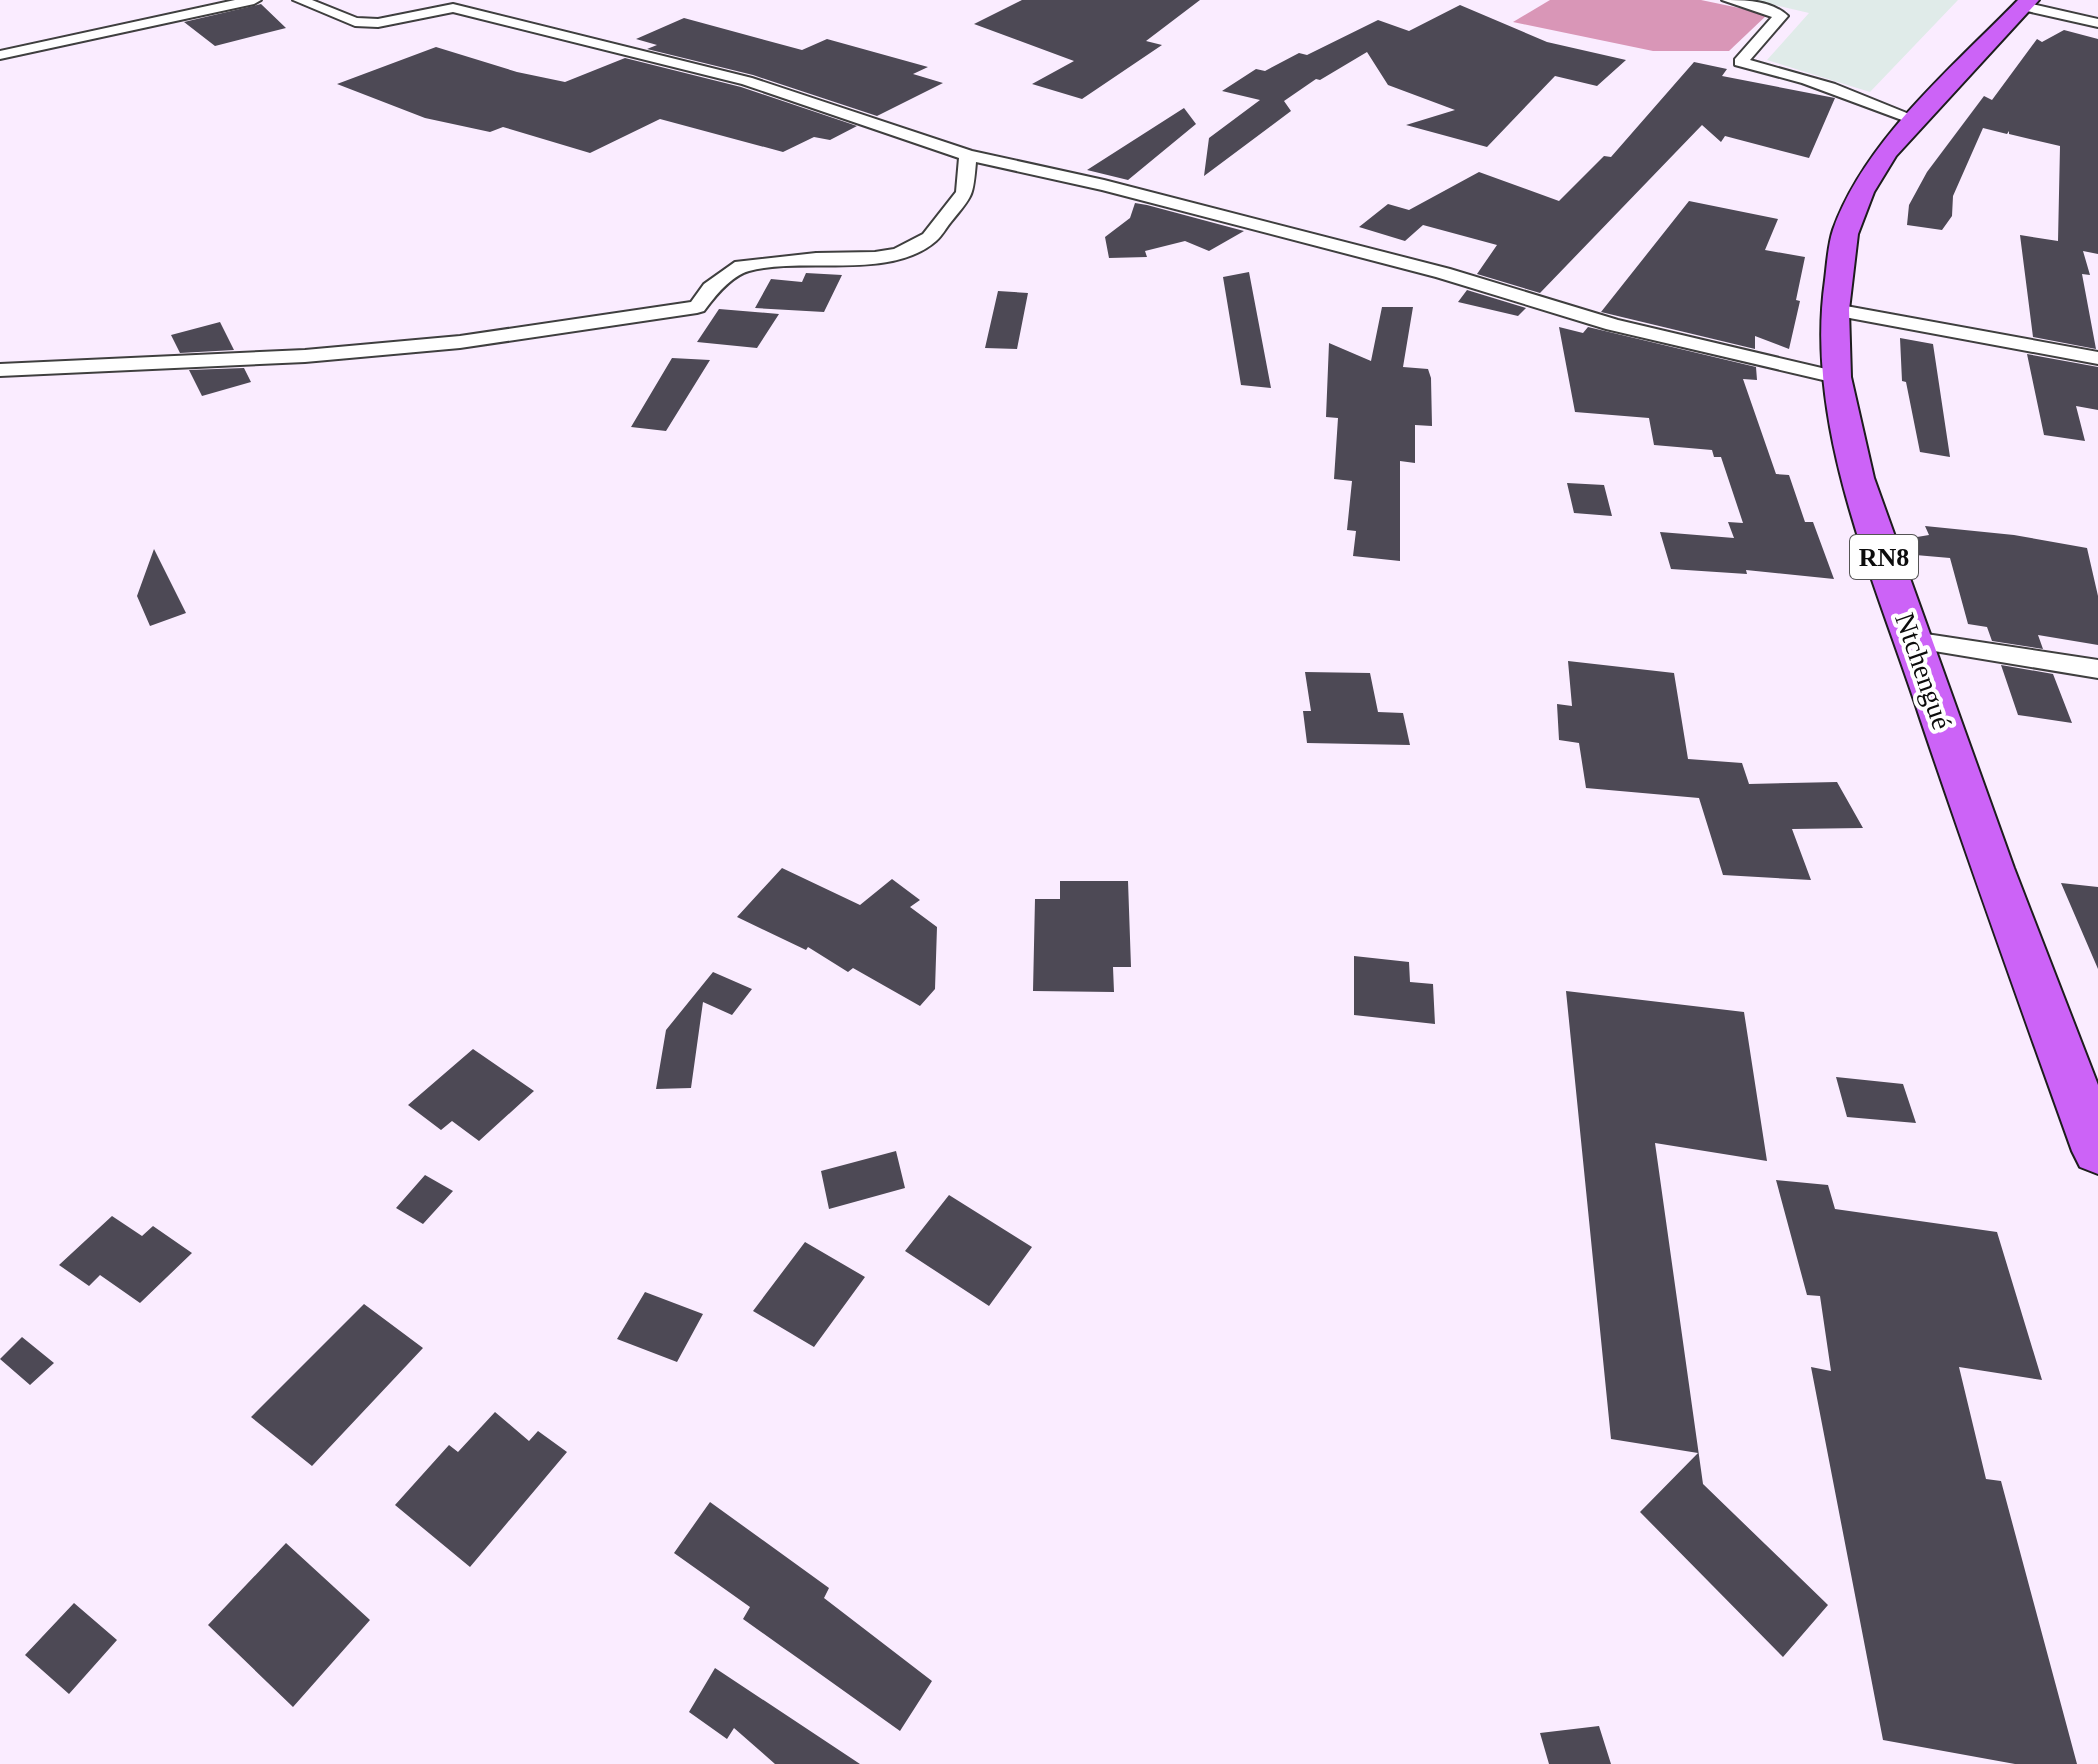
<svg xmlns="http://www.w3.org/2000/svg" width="2098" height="1764" viewBox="0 0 2098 1764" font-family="'Times New Roman',serif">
	<rect width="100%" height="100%" fill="#faecff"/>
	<!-- industrial -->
	<path fill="#e0ebe9" d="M1754 0H1958L1870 92 1767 60 1809 13Z"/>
	<!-- forest -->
	<path fill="#d996b7" d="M1550 0H1701L1768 14 1729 51H1653L1513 22Z"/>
	<!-- building -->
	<path fill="#4d4955" d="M1022 0H1200L1146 41 1162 45 1082 99 1032 84 1074 61 974 24Z
		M261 4 286 28 215 46 184 22Z
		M1460 5 1547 42 1626 60 1597 86 1555 76 1487 147 1406 125 1455 110 1388 85 1367 52 1320 80 1316 79 1284 101 1291 111 1204 176 1209 138 1260 100 1222 91 1256 69 1265 71 1299 53 1307 55 1378 20 1409 31Z
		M684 18 802 50 827 39 928 67 913 74 943 83 877 116 753 75 647 49 657 45 636 39Z
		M2064 30 2098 39V254L2083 251 2090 275 2082 274 2096 349 2033 337 2020 235 2058 241 2060 146 2009 134V131L2007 134 1983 128 1953 196 1952 216 1942 230 1907 225 1909 205 1927 172 1984 96 1992 100 2037 39 2042 42Z
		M436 47 517 72 565 82 625 58 741 87 857 126 830 140 814 137 783 152 660 119 590 153 503 127 490 132 425 118 337 84Z
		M1694 62 1727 69 1722 76 1835 98 1809 158 1725 136 1721 142 1702 125 1540 293 1477 274 1497 245 1423 225 1405 241 1359 227 1388 204 1409 210 1479 172 1559 201 1604 156 1611 157Z
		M1184 108 1196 124 1128 180 1087 170Z
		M1689 201 1778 219 1765 250 1805 257 1796 300 1800 301 1789 349 1755 336V349L1601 312Z
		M1135 203 1147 205 1244 231 1209 251 1185 241 1145 251 1147 257 1109 258 1105 237 1130 218Z
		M1249 272 1271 388 1241 385 1223 277Z
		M806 273 842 275 824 312 755 308 771 279 802 282Z
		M1467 290 1526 308 1518 316 1458 302Z
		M998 291 1028 293 1017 349 985 348Z
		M1382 307H1413L1403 367 1428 369 1431 378 1432 426 1415 425V463L1400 461V561L1353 556 1356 531 1347 530 1352 481 1334 479 1338 418 1326 417 1329 343 1371 361Z
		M719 309 779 314 757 348 697 342Z
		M220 322 234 350 180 353 171 335Z
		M1559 327 1583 333 1588 327 1756 367 1757 380 1743 379 1776 474 1789 475 1805 522H1813L1834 579 1746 570 1747 574 1671 569 1660 532 1734 538 1728 522 1743 523 1721 457H1714L1712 450 1654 445 1649 418 1575 412Z
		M1900 338 1933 344 1950 457 1920 452 1906 382 1902 381Z
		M2027 354 2098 367V410L2076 406 2085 441 2044 435Z
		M672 358 710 360 666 431 631 427Z
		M244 368 251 382 202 396 189 370Z
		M1567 483 1604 485 1612 516 1574 513Z
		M1925 526 2014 535 2087 548 2098 596V645L2038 635 2043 649 1992 641 1987 627 1968 624 1950 558 1904 554 1899 540 1929 535Z
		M154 549 186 613 150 626 137 596Z
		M1568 661 1674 673 1688 759 1742 763 1749 784 1837 782 1863 828 1792 829 1811 880 1723 875 1699 798 1586 788 1579 743 1559 740 1557 704 1572 706Z
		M2001 665 2053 674 2072 723 2018 715Z
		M1305 672 1370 673 1378 712 1403 713 1410 745 1307 743 1303 711H1311Z
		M782 868 860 905 892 879 920 900 910 907 937 927 935 989 920 1006 853 968 848 972 808 947 806 950 737 917Z
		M1060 881H1128L1131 967H1113L1114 992 1033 991 1035 899H1060Z
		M2061 883 2098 887V969Z
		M1354 956 1409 962 1410 982 1433 984 1435 1024 1354 1015Z
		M713 972 752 989 732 1015 703 1002 691 1088 656 1089 666 1030Z
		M1566 991 1744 1012 1767 1161 1655 1143 1703 1484 1828 1605 1783 1657 1640 1512 1698 1453 1611 1439Z
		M473 1049 534 1091 479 1141 452 1121 441 1130 408 1105Z
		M1836 1077 1903 1084 1916 1123 1847 1117Z
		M896 1151 905 1188 829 1209 821 1171Z
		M425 1175 453 1191 423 1224 396 1208Z
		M1776 1180 1828 1185 1835 1209 1997 1232 2042 1380 1959 1367 1986 1479 2001 1481 2077 1764H2015L1883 1740 1811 1367 1831 1371 1820 1296 1807 1295Z
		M949 1195 1032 1247 989 1306 905 1251Z
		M112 1216 142 1236 153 1226 192 1253 140 1303 100 1275 89 1286 59 1265Z
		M805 1242 865 1277 814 1347 753 1311Z
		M645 1292 703 1314 677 1362 617 1339Z
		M364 1304 423 1348 312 1466 251 1417Z
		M22 1337 54 1363 30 1385 0 1359Z
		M495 1412 529 1441 538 1431 567 1452 470 1567 395 1505 449 1445 458 1452Z
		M710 1502 829 1588 824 1598 932 1681 900 1731 743 1619 750 1607 674 1553Z
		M286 1543 370 1620 293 1707 208 1625Z
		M74 1603 117 1640 69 1694 25 1655Z
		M715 1668 860 1764H775L734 1728 727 1739 689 1712Z
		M1599 1726 1611 1764H1549L1540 1733Z"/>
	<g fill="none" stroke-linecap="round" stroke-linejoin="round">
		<!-- minor casing -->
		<g stroke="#3f3f3f" stroke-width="4">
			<path id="minor" d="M235 0H261L254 4 0 59V51Z
				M293 0H312L357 18 378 19 453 4 752 78 972 151 1104 180 1450 269 1618 320 1843 373 1846 377 1836 383 1606 329 1436 277 1102 190 976 162C973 197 973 195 951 222 946 228 942 236 936 241 890 281 805 256 749 271 731 276 715 296 704 311L697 313 460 348 305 362 0 376V364L305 350 460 336 691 302 704 284 735 262 816 253 875 252 894 249 923 234 956 192 959 158 742 84 453 12 378 27 355 26Z
				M1722 0C1745 0 1771 0 1788 16L1750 60 1835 84 1924 120 1922 123H1910L1802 83 1735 65V59L1772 17Z
				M2023 2 2098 19V27L2018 9 2016 6Z
				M1835 304 2098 352V364L1828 314 1825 310 1828 306Z
				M1913 632 2098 660V678L1904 646 1900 640 1904 634Z"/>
		</g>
		<!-- primary casing -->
		<g stroke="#1d1d1d" stroke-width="4">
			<path id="primary" d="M2018 0H2039L1896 156 1874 192 1858 234 1849 310 1851 377 1874 478 2014 868 2098 1085V1174L2080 1167 2072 1151C2020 1006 1968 861 1919 715 1874 578 1804 426 1825 280 1827 264 1828 245 1833 230 1865 140 1952 68 2018 0Z"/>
		</g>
		<!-- minor -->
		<use href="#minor" fill="#fff" fill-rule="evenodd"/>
		<!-- primary -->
		<use href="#primary" fill="#cc63f7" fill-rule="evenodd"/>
	</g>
	<g text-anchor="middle" stroke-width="8" stroke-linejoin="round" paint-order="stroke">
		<!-- shield labels -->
		<rect fill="#fff" stroke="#555" stroke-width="2" x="1850" y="535" width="68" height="44" rx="6"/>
		<g font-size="26" font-weight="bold" fill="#0c0c0c">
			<text x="1884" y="566">RN8</text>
		</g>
		<!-- street labels -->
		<g font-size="28" fill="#0c0c0c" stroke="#fff">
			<text transform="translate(1924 671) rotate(71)" y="10">Ntchengué</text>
		</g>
	</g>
</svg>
